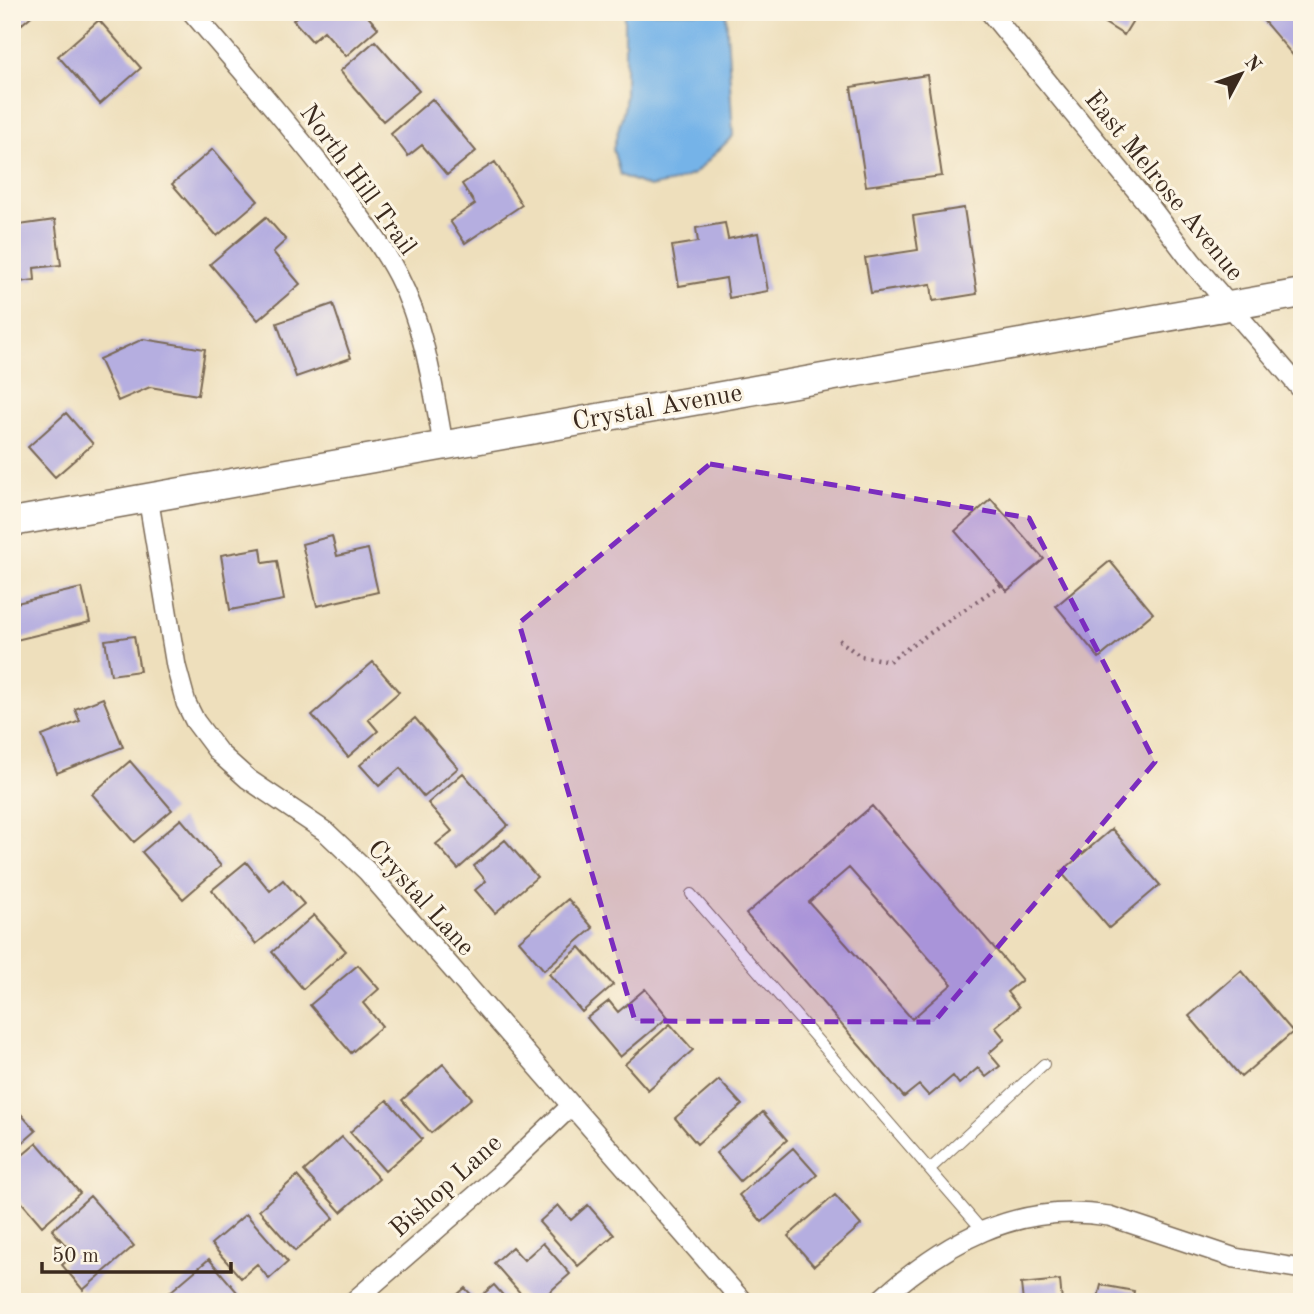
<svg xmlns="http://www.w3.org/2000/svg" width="1314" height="1314" viewBox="0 0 1314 1314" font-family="'Old Standard TT',serif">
	<rect width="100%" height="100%" fill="#fcf5e5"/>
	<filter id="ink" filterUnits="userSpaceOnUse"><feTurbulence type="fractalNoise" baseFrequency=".0143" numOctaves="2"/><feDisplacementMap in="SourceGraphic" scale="14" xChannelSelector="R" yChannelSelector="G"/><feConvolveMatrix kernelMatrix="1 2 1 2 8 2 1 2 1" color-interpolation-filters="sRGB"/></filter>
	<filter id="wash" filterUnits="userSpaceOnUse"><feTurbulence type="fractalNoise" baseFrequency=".00686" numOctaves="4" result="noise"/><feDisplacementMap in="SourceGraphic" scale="28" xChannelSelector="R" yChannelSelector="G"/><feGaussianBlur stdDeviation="1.57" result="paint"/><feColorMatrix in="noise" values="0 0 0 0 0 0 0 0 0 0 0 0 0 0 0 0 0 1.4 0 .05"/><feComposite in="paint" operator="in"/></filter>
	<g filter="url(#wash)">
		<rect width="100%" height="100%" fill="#eedfbc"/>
		<!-- water -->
		<path fill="#75b3e8" stroke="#586e83" stroke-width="2" d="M625 12H726L733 136 694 174 674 182 649 187 620 175 613 149 625 105Z"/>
		<g id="blocks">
			<!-- building -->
			<path fill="#b5aee0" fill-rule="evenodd" d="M12 12H36L22 24Z
				M301 12H364L378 28 346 56 324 31 312 41 293 20Z
				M1087 12H1138L1124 35Z
				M1256 12H1302V66Z
				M99 20 141 68 100 104 58 56Z
				M375 41 419 91 383 121 340 71Z
				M927 75 942 176 866 186 851 87Z
				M432 99 476 151 447 175 422 145 408 156 391 134Z
				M213 149 258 201 217 236 172 184Z
				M495 162 522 205 465 243 450 221 475 204 462 184Z
				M964 208 977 294 933 301 931 284 871 293 865 258 918 250 913 216Z
				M266 217 286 240 273 252 300 284 258 320 210 264Z
				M55 220 61 265 34 268 35 280 12 283V226Z
				M725 223 728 239 758 233 768 291 729 298 726 278 679 286 672 246 698 242 696 228Z
				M333 304 351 358 296 377 277 323Z
				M143 339 205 349 198 395 150 387 118 401 99 359Z
				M66 413 93 444 55 477 28 447Z
				M991 499 1044 559 1007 591 955 531Z
				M332 536 337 556 368 549 378 592 317 606 302 544Z
				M261 548 263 563 277 561 284 600 230 610 221 555Z
				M1110 561 1153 613 1099 658 1056 606Z
				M82 588 90 622 12 641V604Z
				M134 636 140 671 111 675 105 640Z
				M373 662 399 692 368 719 378 731 348 757 312 715Z
				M103 698 123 747 57 773 42 736 80 721 75 709Z
				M415 718 458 768 424 797 400 768 379 786 360 765Z
				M130 761 172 810 134 842 92 794Z
				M463 773 508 825 458 869 436 844 452 831 428 803Z
				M872 806 1022 980 1007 992 1019 1007 995 1027 1005 1039 989 1053 1000 1066 986 1077 978 1068 959 1084 953 1076 929 1096 919 1085 904 1097 746 914ZM849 868 952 984 912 1019 809 902Z
				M181 819 221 866 183 899 142 852Z
				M1112 829 1160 885 1109 928 1061 872Z
				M505 840 537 877 495 913 475 890 486 881 474 866Z
				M246 862 270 891 283 880 304 904 256 944 212 890Z
				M568 899 593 928 544 970 519 941Z
				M314 915 346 951 303 989 272 952Z
				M580 947 613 985 582 1012 549 974Z
				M358 965 379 989 363 1003 382 1026 351 1053 310 1005Z
				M1241 971 1293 1032 1241 1077 1189 1016Z
				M645 989 668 1017 620 1057 587 1018 609 1001 618 1012Z
				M670 1024 693 1050 648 1090 625 1064Z
				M443 1064 472 1098 431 1133 402 1100Z
				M719 1080 742 1105 697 1144 675 1118Z
				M387 1100 422 1139 385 1171 350 1132Z
				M12 1104 36 1131 12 1152Z
				M763 1112 787 1140 740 1181 716 1153Z
				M342 1137 379 1179 341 1212 304 1171Z
				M37 1143 80 1193 42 1226 12 1191V1164Z
				M793 1148 817 1175 762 1222 739 1195Z
				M297 1176 334 1218 295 1251 259 1210Z
				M835 1195 861 1225 814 1266 788 1236Z
				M90 1196 134 1246 83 1290 62 1265 74 1255 52 1230Z
				M558 1205 571 1220 588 1205 614 1235 578 1266 539 1222Z
				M246 1214 288 1262 269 1279 257 1264 241 1278 211 1244Z
				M543 1243 570 1274 538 1302H528L494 1263 512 1247 524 1260Z
				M209 1259 243 1299 240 1302H179L170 1292Z
				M1060 1280 1062 1302H1023L1021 1284Z
				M494 1285 509 1302H449L465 1288 476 1300Z
				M1101 1285 1134 1291 1132 1302H1097Z"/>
		</g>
	</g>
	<g filter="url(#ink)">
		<use href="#blocks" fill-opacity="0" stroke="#7a6955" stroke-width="2"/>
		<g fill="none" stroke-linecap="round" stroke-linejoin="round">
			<!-- lane casing -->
			<g stroke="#7a6955" stroke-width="12">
				<path id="lane" d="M691 894 982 1230
					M930 1169 1044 1064"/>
			</g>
			<!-- street casing -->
			<g stroke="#7a6955" stroke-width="22">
				<path id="street" d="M192 12C241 69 290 125 335 184 357 213 381 243 398 276 425 328 433 387 443 444
					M990 12 1151 208 1192 262 1302 390
					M148 497 176 666 186 703 195 721 219 753 248 779 326 832 367 871 743 1302
					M353 1302 498 1176 571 1106
					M878 1302C945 1242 1016 1201 1109 1216L1235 1258 1302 1269"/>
			</g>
			<!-- secondary casing -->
			<g stroke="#7a6955" stroke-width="31">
				<path id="secondary" d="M12 522 1302 293"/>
			</g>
			<!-- path -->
			<path stroke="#7a6955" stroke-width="4.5" stroke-dasharray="2 5" stroke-linecap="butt" d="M839 640 860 656 889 661 1002 584"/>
			<!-- lane -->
			<use href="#lane" stroke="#fff" stroke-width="10"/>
			<!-- street -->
			<use href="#street" stroke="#fff" stroke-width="19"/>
			<!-- secondary -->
			<use href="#secondary" stroke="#fff" stroke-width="28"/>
		</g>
	</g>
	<!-- marked area -->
	<path fill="#7b2cbf" fill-opacity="0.2" stroke="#7b2cbf" stroke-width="5" stroke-dasharray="14 9" stroke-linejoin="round" d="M710 464 1029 518 1155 762 934 1022 635 1021 519 623Z"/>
	<g text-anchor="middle" stroke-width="6" stroke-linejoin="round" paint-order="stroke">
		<!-- street labels -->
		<g font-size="26" fill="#3b2a1e" stroke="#fcf5e5">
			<text transform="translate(359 179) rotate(54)" y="9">North Hill Trail</text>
			<text transform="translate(1165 185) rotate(51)" y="9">East Melrose Avenue</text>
			<text transform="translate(657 406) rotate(-10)" y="9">Crystal Avenue</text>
			<text transform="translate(422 897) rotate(48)" y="9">Crystal Lane</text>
			<text transform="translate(445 1185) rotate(-42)" y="9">Bishop Lane</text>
		</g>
	</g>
	<!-- margin -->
	<rect width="1314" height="1314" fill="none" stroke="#fcf5e5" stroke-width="42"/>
	<!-- north arrow -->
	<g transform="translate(1241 74) rotate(49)" stroke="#fcf5e5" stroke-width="5" paint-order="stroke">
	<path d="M0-5L12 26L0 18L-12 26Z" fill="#3b2a1e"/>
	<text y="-10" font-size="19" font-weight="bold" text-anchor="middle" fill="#3b2a1e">N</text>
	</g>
	<!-- scale -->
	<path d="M42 1262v10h189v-10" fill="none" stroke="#3b2a1e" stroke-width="3.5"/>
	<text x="52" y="1262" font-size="21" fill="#3b2a1e" stroke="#fcf5e5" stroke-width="5" paint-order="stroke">50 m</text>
</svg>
